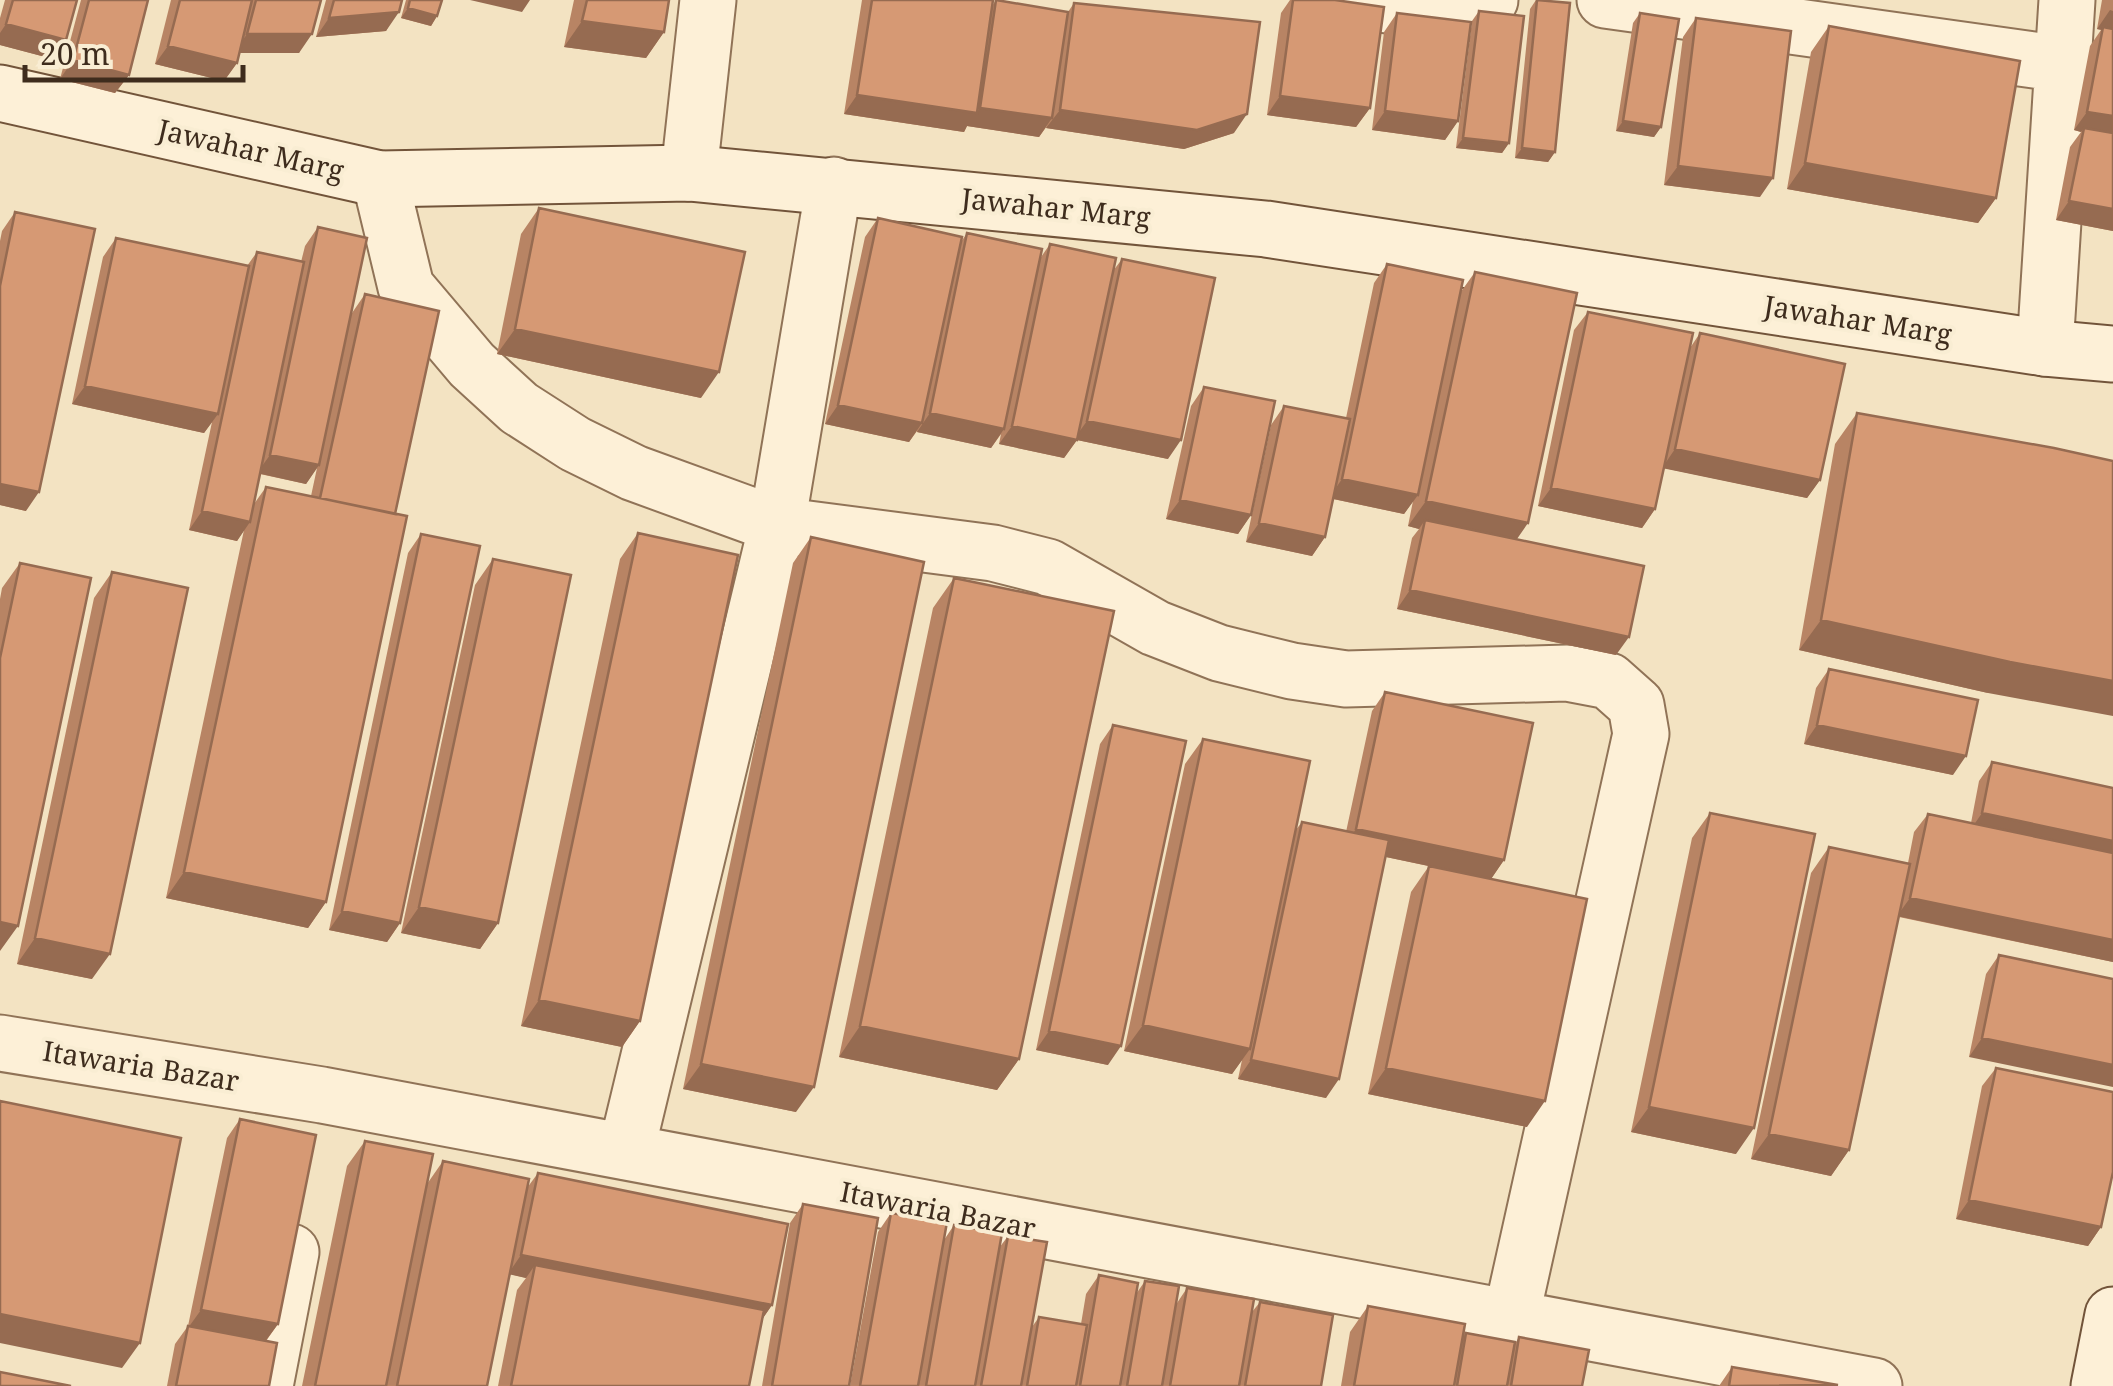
<svg xmlns="http://www.w3.org/2000/svg" width="2113" height="1386" viewBox="0 0 2113 1386" font-family="'Noto Serif',serif">
	<rect width="100%" height="100%" fill="#f3e3c2"/>
	<g fill="none" stroke-linecap="round" stroke-linejoin="round">
		<!-- street casing -->
		<g stroke="#907357" stroke-width="59">
			<path id="street" d="M1346 0 1461 14 1490 0
				M1605 0 2063 64
				M689 173 708 0
				M380 179 406 287 472 365 519 408 575 444 634 473 777 525 993 553 1048 567 1155 628 1219 653 1292 671 1346 679 1567 673 1609 681 1636 705 1641 734 1511 1318
				M2045 348 2067 0
				M0 1043 322 1095 1874 1386
				M626 1152 777 525 834 185
				M265 1386 291 1252"/>
		</g>
		<!-- secondary casing -->
		<g stroke="#72543a" stroke-width="59">
			<path id="secondary" d="M0 93 380 179 689 173 1266 229 2045 348 2113 354
				M2099 1386 2113 1315"/>
		</g>
		<!-- street -->
		<use href="#street" stroke="#fdf0d7" stroke-width="55"/>
		<!-- secondary -->
		<use href="#secondary" stroke="#fdf0d7" stroke-width="55"/>
	</g>
	<!-- wall -->
	<path fill="#b88464" fill-rule="evenodd" d="M5 0H77L53 59 0 45V18Z
		M81 0H148L129 75 115 93 60 79Z
		M171 0H321L299 53H239L237 63 224 81 155 64Z
		M326 0H402L386 31 316 37Z
		M406 0H442L437 16 431 26 401 18Z
		M574 0H669L664 32 646 58 564 47Z
		M862 0H993L992 6 996 0 1068 12 1074 3 1234 133 1184 149 1046 128 1047 126 1039 137 967 126 964 132 844 114Z
		M1290 0H1335L1370 108 1356 127 1267 115 1281 13Z
		M1536 0H1548L1555 152 1548 162 1515 158 1530 9Z
		M2102 0H2113V231L2056 220 2070 147 2081 132 2074 130 2090 46 2101 30 2097 29Z
		M1479 11 1509 143 1502 153 1456 148 1472 21Z
		M1397 13 1458 121 1445 140 1372 130 1384 32Z
		M1640 13 1661 127 1654 137 1616 131 1633 23Z
		M1696 18 1760 197 1664 185 1683 37Z
		M1829 26 1996 198 1978 223 1787 189 1811 52Z
		M539 208 701 398 497 354 521 234Z
		M15 212 26 511 0 505V241L2 231Z
		M878 218 961 242 967 233 1039 260 1050 244 1113 271 1122 259 1168 459 1077 440 1064 458 999 444 1001 434 991 448 917 432V431L909 442 825 424 865 237Z
		M318 227 352 313 365 294 395 514 326 902 308 928 166 898 244 530 237 541 189 530 212 422 204 433 72 404 103 257 116 238 247 266 257 252 301 262 305 246ZM317 468 311 496 266 487 254 504 260 474 306 484Z
		M1387 264 1460 293 1475 272 1517 539 1616 655 1397 609 1412 538 1419 529 1408 526 1413 501 1404 514 1333 499 1325 537 1312 556 1246 542 1271 425 1284 406 1346 418 1374 283Z
		M1588 312 1690 348 1700 333 1820 480 1807 498 1664 468 1655 509 1642 528 1538 506 1574 330Z
		M1204 387 1251 515 1238 534 1166 519 1191 406Z
		M1857 413 1988 693 1799 650 1835 444Z
		M638 533 640 1021 622 1047 521 1026 620 559Z
		M421 534 400 923 387 942 329 930 408 553Z
		M811 537 796 1112 683 1089 793 563Z
		M493 559 498 923 480 949 401 933 475 585Z
		M20 563 0 951V599L2 588Z
		M112 572 92 979 17 964 94 598Z
		M954 578 1019 1059 997 1090 839 1057 933 608Z
		M1829 669 1953 775 1804 744 1816 688Z
		M1385 692 1504 860 1491 879 1527 1127 1368 1094 1411 892 1429 866 1480 877 1386 857 1326 1098 1238 1079 1242 1060 1232 1074 1124 1051 1185 764 1203 739 1295 831 1302 822 1346 832 1372 711Z
		M1113 725 1108 1065 1036 1050 1100 744Z
		M1992 762 2113 962 1899 917 1849 1150 1831 1176 1751 1159 1811 873 1829 847 1908 863 1914 832 1928 814 1971 823 1979 781Z
		M1710 813 1736 1154 1631 1132 1692 838Z
		M1999 955 2113 979 1969 1057 1986 974Z
		M1996 1068 2101 1227 2088 1246 1956 1219 1982 1086Z
		M240 1119 278 1324 266 1341 269 1386H167L175 1344 188 1326 227 1138Z
		M365 1141 427 1184 443 1161 527 1188 538 1173 772 1305 761 1321 749 1386H498L517 1290 526 1278 510 1274 487 1386H302L347 1166Z
		M803 1204 849 1386H762L790 1223Z
		M891 1213 944 1240 954 1225 999 1248 1008 1236 1032 1327 1039 1317 1081 1324 1086 1294 1099 1275 1136 1294 1145 1281 1177 1303 1187 1288 1252 1312 1260 1302 1321 1386H850L878 1232Z
		M1368 1306 1462 1339 1466 1333 1515 1344 1519 1337 1582 1386H1341L1350 1332Z
		M1732 1367 1838 1386H1719Z"/>
	<!-- shaded-wall -->
	<path fill="#966b51" d="M470 0H530L522 12Z
		M408 8 437 16 431 26 401 18Z
		M2110 10 2113 11V32L2097 29Z
		M399 12 386 31 316 37 329 18Z
		M582 21 664 32 646 58 564 47Z
		M6 24 66 40 53 59 0 45V33Z
		M247 34H312L299 53H234Z
		M168 46 237 63 224 81 155 64Z
		M73 60 129 75 115 93 60 79Z
		M857 95 976 113 980 108 1052 118 1039 137 967 126 964 132 844 114Z
		M1280 96 1370 108 1356 127 1267 115Z
		M1060 110 1247 114 1234 133 1184 149 1046 128Z
		M1385 111 1458 121 1445 140 1372 130Z
		M2087 112 2113 116V137L2084 128 2081 132 2074 130Z
		M1623 121 1661 127 1654 137 1616 131Z
		M1463 138 1509 143 1502 153 1456 148Z
		M1522 148 1555 152 1548 162 1515 158Z
		M1805 163 1996 198 1978 223 1787 189Z
		M1678 166 1773 178 1760 197 1664 185Z
		M2069 201 2113 209V231L2056 220Z
		M515 329 719 372 701 398 497 354Z
		M85 386 218 414 204 433 72 404Z
		M838 405 922 423 909 442 825 424Z
		M930 413 1004 429 991 448 917 432Z
		M1087 421 1181 440 1168 459 1077 440 1064 458 999 444 1012 426 1074 439Z
		M1675 449 1820 480 1807 498 1662 468Z
		M270 455 319 465 306 484 257 473Z
		M1342 479 1418 495 1404 514 1329 498Z
		M0 484 39 492 26 511 0 505Z
		M1551 488 1655 509 1642 528 1538 506Z
		M1180 500 1251 515 1238 534 1166 519Z
		M1426 501 1528 523 1510 549 1425 520 1419 529 1408 526Z
		M202 511 250 522 237 541 189 530Z
		M1259 523 1325 537 1312 556 1246 542Z
		M1410 590 1629 637 1616 655 1397 609Z
		M1821 620 2113 681V716L1988 693 1799 650Z
		M1817 725 1966 756 1953 775 1804 744Z
		M1982 813 2113 841V862L1969 832Z
		M1356 829 1504 860 1491 879 1343 848Z
		M184 872 326 902 308 928 166 898Z
		M1910 898 2113 940V962L1897 916Z
		M419 907 498 923 480 949 401 933Z
		M342 911 400 923 387 942 329 930Z
		M0 922 18 926 0 951Z
		M35 938 110 954 92 979 17 964Z
		M539 1000 640 1021 622 1047 521 1026Z
		M1143 1025 1250 1049 1232 1074 1124 1051Z
		M860 1026 1019 1059 997 1090 839 1057Z
		M1049 1031 1121 1046 1108 1065 1036 1050Z
		M1982 1038 2113 1065V1087L1969 1057Z
		M1251 1060 1339 1079 1326 1098 1238 1079Z
		M701 1064 814 1087 796 1112 683 1089Z
		M1386 1068 1545 1101 1527 1127 1368 1094Z
		M1649 1107 1754 1128 1736 1154 1631 1132Z
		M1769 1134 1849 1150 1831 1176 1751 1159Z
		M1969 1200 2101 1227 2088 1246 1956 1219Z
		M521 1255 772 1305 759 1324 535 1265 526 1278 508 1274Z
		M201 1310 278 1324 264 1343 188 1328Z
		M0 1314 140 1343 122 1368 0 1343Z"/>
	<!-- building -->
	<path fill="#d69974" stroke="#966b51" stroke-width="2.5" d="M13 0H77L66 40 6 24Z
		M89 0H148L129 75 73 60Z
		M180 0H252L237 63 168 46Z
		M256 0H321L312 34H247Z
		M334 0H402L399 12 329 18Z
		M410 0H442L437 16 408 8Z
		M587 0H669L664 32 582 21Z
		M872 0H993L977 113 857 95Z
		M996 0 1068 12 1052 118 980 108Z
		M1293 0H1335L1384 7 1370 108 1280 96Z
		M1537 0 1570 3 1555 152 1522 148Z
		M1074 3 1260 22 1247 114 1197 130 1060 110Z
		M1479 11 1524 16 1509 143 1463 138Z
		M1397 13 1471 22 1458 121 1385 111Z
		M1640 13 1679 19 1661 127 1623 121Z
		M1696 18 1791 31 1773 178 1678 166Z
		M1829 26 2020 61 1996 198 1805 163Z
		M2103 27 2113 29V116L2087 112Z
		M2084 128 2113 133V209L2069 201Z
		M539 208 745 252 719 372 515 329Z
		M15 212 95 229 39 492 0 484V286Z
		M878 218 962 237 922 423 838 405Z
		M318 227 367 238 319 465 270 455Z
		M967 233 1042 249 1004 429 930 413Z
		M116 238 249 266 218 414 85 386Z
		M1050 244 1116 258 1077 440 1012 426Z
		M257 252 304 262 250 522 202 511Z
		M1122 259 1215 278 1181 440 1087 421Z
		M1387 264 1463 280 1418 495 1342 479Z
		M1475 272 1577 293 1528 523 1426 501Z
		M365 294 439 311 395 514 320 498Z
		M1588 312 1693 333 1655 509 1551 488Z
		M1700 333 1845 364 1820 480 1675 449Z
		M1204 387 1275 401 1251 515 1180 500Z
		M1284 406 1350 419 1325 537 1259 523Z
		M1857 413 2054 448 2113 461V681L2010 662 1821 620Z
		M266 487 407 516 326 902 184 872Z
		M1425 520 1644 566 1629 637 1410 590Z
		M638 533 738 555 640 1021 539 1000Z
		M421 534 480 546 400 923 342 911Z
		M811 537 924 562 814 1087 701 1064Z
		M493 559 571 575 498 923 419 907Z
		M20 563 91 578 18 926 0 922V658Z
		M112 572 188 588 110 954 35 938Z
		M954 578 1114 611 1019 1059 860 1026Z
		M1829 669 1978 700 1966 756 1817 725Z
		M1385 692 1533 723 1504 860 1356 829Z
		M1113 725 1186 741 1121 1046 1049 1031Z
		M1203 739 1310 761 1250 1049 1143 1025Z
		M1992 762 2113 788V841L1982 813Z
		M1710 813 1815 834 1754 1128 1649 1107Z
		M1928 814 2113 853V940L1910 898Z
		M1302 822 1389 840 1339 1079 1251 1060Z
		M1829 847 1910 864 1849 1150 1769 1134Z
		M1429 866 1587 899 1545 1101 1386 1068Z
		M1999 955 2113 979V1065L1982 1038Z
		M1996 1068 2113 1092V1172L2101 1227 1969 1200Z
		M0 1101 181 1138 140 1343 0 1314Z
		M240 1119 316 1135 278 1324 201 1310Z
		M365 1141 433 1154 386 1386H315Z
		M443 1161 529 1179 487 1386H397Z
		M538 1173 788 1224 772 1305 521 1255Z
		M803 1204 878 1218 849 1386H772Z
		M891 1213 947 1222 918 1386H860Z
		M954 1225 1002 1233 975 1386H926Z
		M1008 1236 1047 1242 1021 1386H981Z
		M535 1265 764 1310 749 1386H511Z
		M1099 1275 1138 1283 1120 1386H1080Z
		M1145 1281 1179 1286 1162 1386H1127Z
		M1187 1288 1254 1299 1239 1386H1170Z
		M1260 1302 1333 1315 1321 1386H1245Z
		M1368 1306 1465 1324 1454 1386H1354Z
		M1039 1317 1087 1325 1076 1386H1027Z
		M188 1326 277 1343 269 1386H176Z
		M1466 1333 1515 1342 1507 1386H1457Z
		M1519 1337 1589 1350 1582 1386H1511Z
		M1732 1367 1838 1385 1729 1386Z
		M0 1372 71 1386H0Z"/>
	<g text-anchor="middle" stroke-width="8" stroke-linejoin="round" paint-order="stroke">
		<!-- street labels -->
		<g font-size="28" fill="#3e2c1d" stroke="#f9edd3">
			<text transform="translate(251 150) rotate(13)" y="10">Jawahar Marg</text>
			<text transform="translate(1056 208) rotate(6)" y="10">Jawahar Marg</text>
			<text transform="translate(1858 320) rotate(9)" y="10">Jawahar Marg</text>
			<text transform="translate(141 1066) rotate(9)" y="10">Itawaria Bazar</text>
			<text transform="translate(938 1210) rotate(11)" y="10">Itawaria Bazar</text>
		</g>
	</g>
	<!-- scale -->
	<path d="M25 65v15h218v-15" fill="none" stroke="#3e2c1d" stroke-width="5"/>
	<text x="40" y="65" font-size="30" fill="#3e2c1d" stroke="#f9edd3" stroke-width="8" paint-order="stroke">20 m</text>
</svg>
